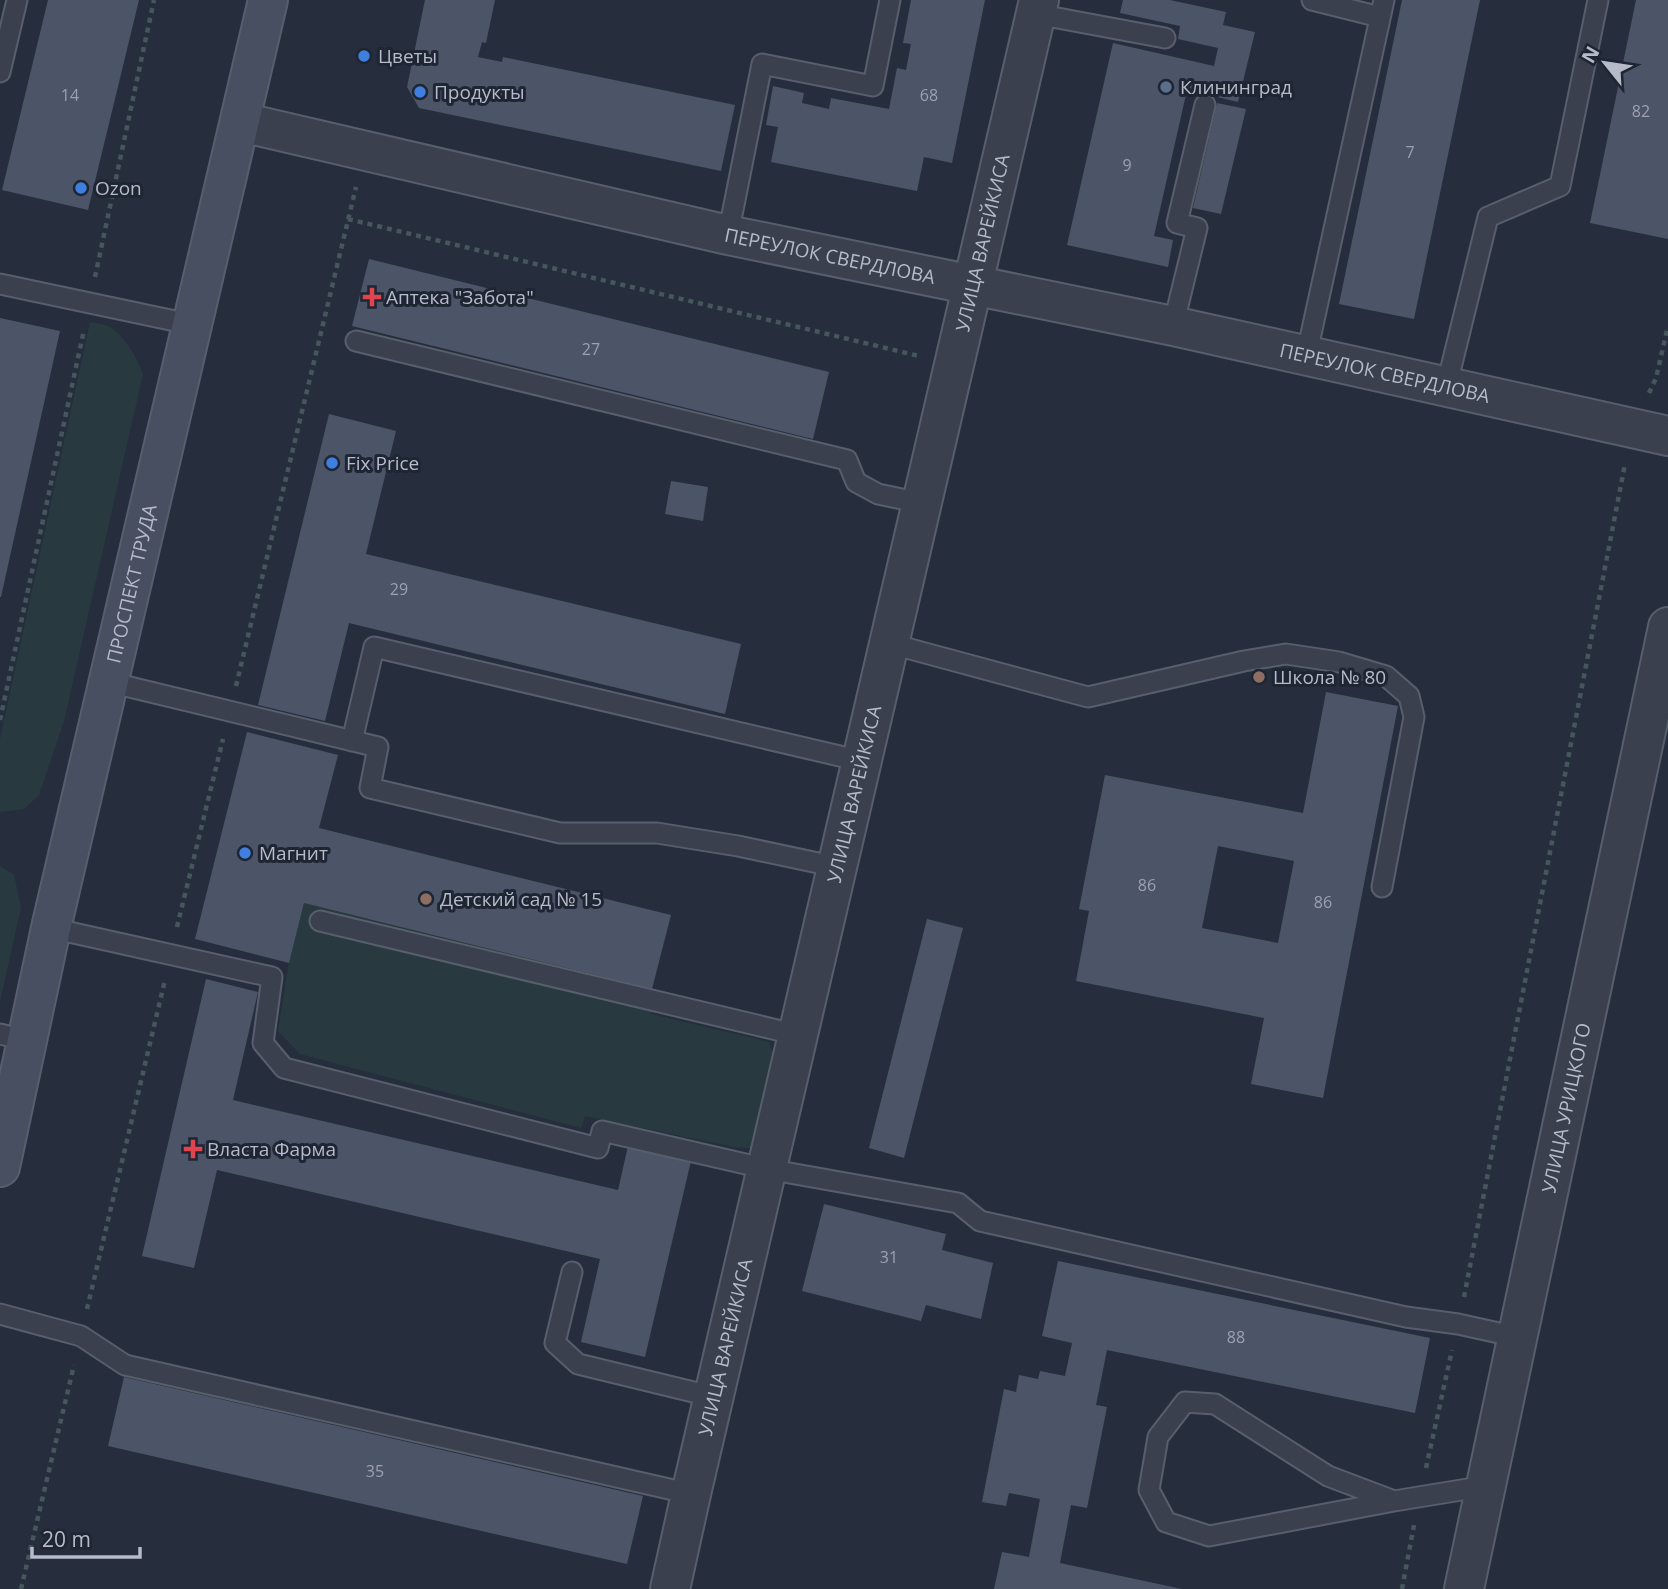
<svg xmlns="http://www.w3.org/2000/svg" width="1668" height="1589" viewBox="0 0 1668 1589" font-family="'Open Sans',sans-serif">
	<rect width="100%" height="100%" fill="#262e3e"/>
	<!-- green -->
	<path fill="#283a3f" d="M90 322C95 323 103 324 108 326 124 335 137 357 143 374L64 721 39 795 24 809 0 812V739Z
		M0 866 14 875 21 907 0 1002Z
		M304 903 652 989 651 1014 769 1042 776 1063 756 1148H739L585 1116 581 1128 300 1054 278 1031 289 963Z"/>
	<!-- building -->
	<path fill="#4c5467" fill-rule="evenodd" d="M48 0H139L88 210 2 190Z
		M425 0H495L486 43 482 42 478 57 502 62 503 57 735 105 721 171 419 108 407 87Z
		M911 0H985L952 163 924 157 917 191 771 162 778 127 766 125 773 86 804 93 802 103 829 109 831 98 889 109 897 68 906 70 911 44 903 43Z
		M1123 0H1170L1226 12 1223 25 1255 32 1238 102 1187 90 1154 236 1173 240 1168 267 1067 245 1113 43 1214 66 1218 48 1178 39 1180 26 1120 13Z
		M1402 0H1480L1414 319 1339 304Z
		M1636 0H1668V239L1590 223Z
		M1217 103 1246 109 1221 214 1193 208Z
		M369 259 829 372 813 439 352 326Z
		M0 318 60 331 1 597H0Z
		M329 414 396 431 366 554 741 644 725 714 349 623 325 721 258 705Z
		M671 481 708 487 703 521 665 514Z
		M1326 692 1398 706 1323 1098 1251 1084 1264 1018 1076 981 1089 911 1079 909 1105 775 1303 813ZM1218 846 1294 861 1278 943 1202 928Z
		M247 732 338 755 319 828 671 915 652 989 304 903 289 963 195 939Z
		M927 919 963 928 904 1158 869 1148Z
		M206 979 258 992 233 1100 618 1190 628 1146 691 1161 645 1357 581 1342 600 1259 217 1170 194 1268 142 1256Z
		M824 1204 946 1234 942 1250 993 1263 981 1319 926 1305 921 1321 802 1291Z
		M1058 1261 1430 1338 1415 1413 1107 1350 1096 1405 1107 1407 1087 1508 1071 1505 1060 1563 1182 1589H994L1002 1552 1029 1557 1040 1499 1009 1493 1006 1506 982 1502 1004 1389 1016 1392 1019 1375 1038 1379 1040 1371 1065 1376 1072 1343 1042 1336Z
		M124 1377 643 1496 627 1564 108 1446Z"/>
	<g fill="none" stroke-linecap="round" stroke-linejoin="round">
		<!-- service casing -->
		<g stroke="#575e6c" stroke-width="23">
			<path id="service" d="M1312 0 1380 17
				M1036 14 1165 38
				M0 72 17 0
				M728 235 762 64 873 86 890 0
				M0 284 194 325
				M1173 326 1197 228 1177 223 1205 105
				M356 341 847 460 856 482 878 494 921 503
				M1306 357 1384 0
				M1446 388 1488 217 1560 186 1598 0
				M888 643 1088 697 1244 661 1286 654 1339 662 1386 676 1409 696 1414 717 1382 887
				M109 682 378 747 370 788 560 833H657L738 846 837 867
				M352 741 374 647 861 761
				M320 921 798 1035
				M51 928 272 977 263 1043 284 1068 598 1148 602 1131 767 1169 958 1203 980 1221 1406 1317 1458 1324 1517 1337
				M0 1034 28 1041
				M572 1272 555 1343 578 1364 714 1397
				M0 1314 81 1336 125 1365 691 1494
				M1394 1501 1209 1536 1166 1522 1149 1490 1158 1437 1185 1402 1215 1404 1328 1476 1394 1501 1486 1486"/>
		</g>
		<!-- minor casing -->
		<g stroke="#575e6c" stroke-width="42">
			<g id="minor">
				<path id="s1" d="M241 122 728 235 1173 326 1668 436"/>
				<path id="s2" d="M670 1589 691 1494 1039 0"/>
			</g>
		</g>
		<!-- tertiary casing -->
		<g stroke="#575e6c" stroke-width="42">
			<g id="tertiary">
				<path id="s3" d="M1464 1589 1668 627"/>
			</g>
		</g>
		<!-- secondary casing -->
		<g stroke="#575e6c" stroke-width="42">
			<g id="secondary">
				<path id="s4" d="M0 1167 51 928 268 0"/>
			</g>
		</g>
		<!-- path -->
		<path stroke="#46575c" stroke-width="4.5" stroke-dasharray="5 5" stroke-linecap="butt" d="M348 219 919 356
			M95 277 154 0
			M1649 393 1656 378 1668 326
			M236 686 356 187
			M0 720 84 330
			M177 927 223 739
			M1464 1297 1625 464
			M87 1309 165 980
			M1426 1468 1452 1350
			M21 1589 74 1365
			M1402 1589 1414 1525"/>
		<!-- service -->
		<use href="#service" stroke="#3a404e" stroke-width="19"/>
		<!-- minor -->
		<use href="#minor" stroke="#3a404e" stroke-width="38"/>
		<!-- tertiary -->
		<use href="#tertiary" stroke="#3a404e" stroke-width="38"/>
		<!-- secondary -->
		<use href="#secondary" stroke="#484f61" stroke-width="38"/>
	</g>
	<!-- markers -->
	<g fill="#3f7fe0" stroke="#1e2533" stroke-width="2.5">
		<circle cx="364" cy="56" r="7"/>
		<circle cx="420" cy="92" r="7"/>
		<circle cx="81" cy="188" r="7"/>
		<circle cx="332" cy="463" r="7"/>
		<circle cx="245" cy="853" r="7"/>
	</g>
	<circle fill="#5c6f8a" stroke="#1e2533" stroke-width="2.5" cx="1166" cy="87" r="7"/>
	<g fill="#e0444e" stroke="#1e2533" stroke-width="2.5">
		<path d="M368.5 286.5h7v7h7v7h-7v7h-7v-7h-7v-7h7z"/>
		<path d="M189.5 1138.5h7v7h7v7h-7v7h-7v-7h-7v-7h7z"/>
	</g>
	<g fill="#8d6e63" stroke="#1e2533" stroke-width="2.5">
		<circle cx="1259" cy="677" r="7"/>
		<circle cx="426" cy="899" r="7"/>
	</g>
	<g text-anchor="middle" stroke-width="6" stroke-linejoin="round" paint-order="stroke">
		<!-- number labels -->
		<g font-size="16" fill="#9ca1b0">
			<text x="70" y="101">14</text>
			<text x="929" y="101">68</text>
			<text x="1641" y="117">82</text>
			<text x="1410" y="158">7</text>
			<text x="1127" y="171">9</text>
			<text x="591" y="355">27</text>
			<text x="399" y="595">29</text>
			<text x="1147" y="891">86</text>
			<text x="1323" y="908">86</text>
			<text x="889" y="1263">31</text>
			<text x="1236" y="1343">88</text>
			<text x="375" y="1477">35</text>
		</g>
		<!-- poi labels -->
		<g font-size="19" fill="#b6bbc9" stroke="#1e2533" text-anchor="start">
			<text x="378" y="63">Цветы</text>
			<text x="1180" y="94">Клининград</text>
			<text x="434" y="99">Продукты</text>
			<text x="95" y="195">Ozon</text>
			<text x="386" y="304">Аптека "Забота"</text>
			<text x="346" y="470">Fix Price</text>
			<text x="1273" y="684">Школа № 80</text>
			<text x="259" y="860">Магнит</text>
			<text x="440" y="906">Детский сад № 15</text>
			<text x="207" y="1156">Власта Фарма</text>
		</g>
		<!-- street labels -->
		<g font-size="19" fill="#b6bbc9" stroke="#1e2533">
			<text dy="7" stroke="none"><textPath href="#s2" startOffset="1382">УЛИЦА ВАРЕЙКИСА</textPath></text>
			<text dy="7" stroke="none"><textPath href="#s1" startOffset="604">ПЕРЕУЛОК СВЕРДЛОВА</textPath></text>
			<text dy="7" stroke="none"><textPath href="#s1" startOffset="1171">ПЕРЕУЛОК СВЕРДЛОВА</textPath></text>
			<text dy="7" stroke="none"><textPath href="#s4" startOffset="598">ПРОСПЕКТ ТРУДА</textPath></text>
			<text dy="7" stroke="none"><textPath href="#s2" startOffset="816">УЛИЦА ВАРЕЙКИСА</textPath></text>
			<text dy="7" stroke="none"><textPath href="#s3" startOffset="492">УЛИЦА УРИЦКОГО</textPath></text>
			<text dy="7" stroke="none"><textPath href="#s2" startOffset="248">УЛИЦА ВАРЕЙКИСА</textPath></text>
		</g>
	</g>
	<!-- north arrow -->
	<g transform="translate(1605 63) rotate(300)" stroke="#1e2533" stroke-width="5" paint-order="stroke">
	<path d="M0-5L12 26L0 18L-12 26Z" fill="#b6bbc9"/>
	<text y="-10" font-size="19" font-weight="bold" text-anchor="middle" fill="#b6bbc9">N</text>
	</g>
	<!-- scale -->
	<path d="M32 1547v10h108v-10" fill="none" stroke="#b6bbc9" stroke-width="3.5"/>
	<text x="42" y="1547" font-size="21" fill="#b6bbc9" stroke="#1e2533" stroke-width="5" paint-order="stroke">20 m</text>
</svg>
